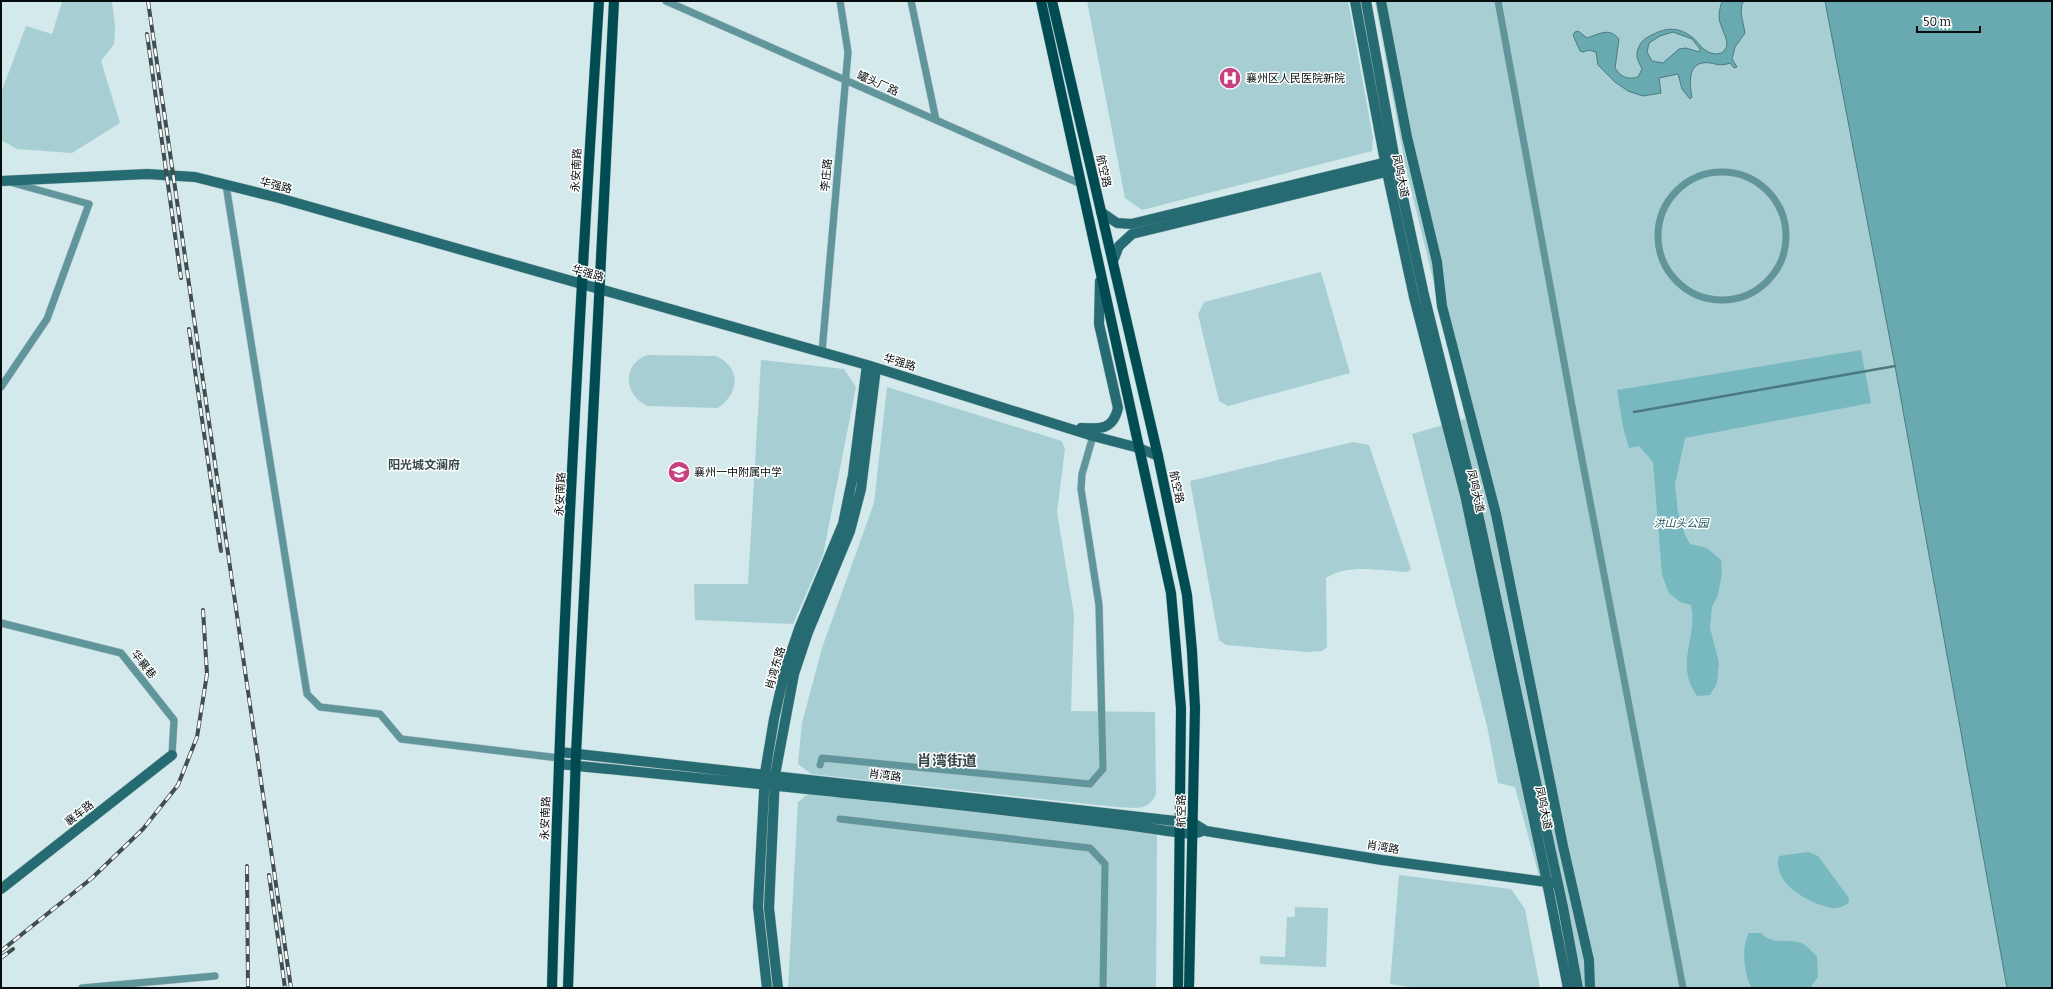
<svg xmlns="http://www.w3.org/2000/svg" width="2053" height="989" viewBox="0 0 2053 989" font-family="Bitter,'Noto Sans SC',serif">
	<rect width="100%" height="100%" fill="#d3e9ec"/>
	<!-- green -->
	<path fill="#a7cfd3" d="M60 1H112L115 27 114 44 101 61 120 123 72 153 17 149 1 140V93L26 26 52 34 62 2Z
		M1087 1H1348L1373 138 1372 151 1142 210 1125 198Z
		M1375 1H1825L1895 366 2007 988H1569L1515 787 1498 783 1487 726 1412 434 1467 418 1405 165Z
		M1321 272 1350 373 1228 406 1219 401 1198 314 1204 302Z
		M648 355 716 356C741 367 740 393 718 408L648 406C623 396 622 363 648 355Z
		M761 360 844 369 856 387 823 555 793 624 695 620 694 584H748Z
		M887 387 1062 441 1065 449 1057 512 1074 615 1071 711 1155 712 1156 794C1148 813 1134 807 1116 807L811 774 798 764 802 723 822 648 874 503Z
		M1353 442 1369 445 1411 569 1408 572C1382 571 1348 563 1326 578L1327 647 1322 651 1307 652 1226 645 1219 640 1190 481Z
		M813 792 1149 831 1157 835 1156 988H788L798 802 805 796Z
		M1399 875 1511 889 1525 909 1540 988H1416L1390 984Z
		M1295 907 1328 908 1326 967 1260 964V956L1285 957 1287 917H1295Z"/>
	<!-- forest -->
	<path fill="#78b9c0" d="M1861 350 1871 403 1685 438 1675 484 1678 512 1685 535 1690 544 1707 548 1721 560 1722 573 1718 595 1712 607 1710 628 1719 662 1717 683 1710 695 1697 696C1674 662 1698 640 1691 605L1680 602 1669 593 1662 575 1653 462 1639 446 1629 448 1623 427 1617 390Z
		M1808 852 1818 856 1849 898 1848 904C1844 905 1840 908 1836 908 1833 909 1828 907 1824 906 1803 900 1772 881 1779 856Z
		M1749 933H1761C1773 946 1787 938 1801 943 1807 945 1812 952 1817 956L1818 977 1810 988 1751 987C1744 973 1741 947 1749 933Z"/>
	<!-- water -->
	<path fill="#69a9b0" stroke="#4b7a7f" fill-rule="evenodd" d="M1722 1H1745L1742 3 1741 13 1745 33 1735 47 1732 59 1737 67 1734 68 1730 63C1718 68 1713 61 1702 63 1687 66 1690 87 1692 97L1690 99 1682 89 1678 74 1659 78 1661 93 1643 96 1628 91 1615 82 1598 65 1596 52 1589 50 1583 52 1580 51 1573 35 1575 32 1578 31 1587 38C1599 34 1609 27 1619 39L1615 68C1621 77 1627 80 1638 77L1642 69C1639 62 1635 57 1638 49 1641 41 1645 38 1652 35 1666 27 1679 27 1692 37 1697 40 1700 47 1705 50 1710 54 1720 56 1724 51 1731 43 1723 33 1721 25 1717 17 1720 8 1722 1ZM1673 32 1692 39 1700 49 1699 52 1686 48 1679 49 1663 63 1652 61 1647 52 1649 43 1660 36Z
		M1825 1H2052V988H2007L1895 366Z"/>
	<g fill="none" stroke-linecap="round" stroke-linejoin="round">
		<!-- stream -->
		<path stroke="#4b7a7f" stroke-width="2.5" d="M1634 412 1895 366"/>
		<!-- street casing -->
		<g stroke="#b2c6c8" stroke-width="8">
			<path id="street" d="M666 1 1081 184
				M911 1 936 120
				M1498 1 1577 433 1683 988
				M1658 236a64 64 0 1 1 128 0a64 64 0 1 1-128 0Z
				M226 185 307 694 320 707 380 714 401 739 559 758
				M822 352 848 52 840 1
				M1 387 47 319 89 204 13 183
				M1 623 121 653 174 720 172 755
				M820 765 822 758 1090 784 1103 769 1099 605 1081 489 1082 474 1093 436
				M840 819 1090 848 1105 864 1103 988
				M82 988 215 976"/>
		</g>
		<!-- secondary casing -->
		<g stroke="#b2c6c8" stroke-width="11">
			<path id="secondary" d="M1355 1 1387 172 1414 297 1465 495 1547 882 1568 988
				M1366 1 1395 161 1424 295 1477 509 1563 907 1578 988
				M1381 1 1407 137 1437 262 1442 306 1496 514 1563 846 1589 960 1590 988
				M1 181 147 174 195 177 279 198 867 365 1093 436 1139 448 1158 456
				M1101 212 1117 223 1131 224 1391 161
				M1113 261 1119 246 1132 234 1394 170
				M1081 428C1100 429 1113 430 1118 408L1099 324 1100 281
				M560 752 1193 823 1206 831 1382 860 1554 883
				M559 764C748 783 937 801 1126 825 1148 828 1170 832 1193 834L1200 832
				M1 889 172 755
				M767 988 758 907 765 773 774 719 785 670 799 629 843 524 853 475 867 365
				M778 988 769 908 775 775 794 674 808 632 850 531 861 489 876 368"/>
		</g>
		<!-- primary casing -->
		<g stroke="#b2c6c8" stroke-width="11">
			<path id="primary" d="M1041 1 1171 593 1181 708 1178 988
				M1052 1 1158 456 1187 595 1192 651 1195 708 1189 988
				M552 988C560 659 578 330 599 1
				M568 988 576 754 614 1"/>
		</g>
		<!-- street -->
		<use href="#street" stroke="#60959b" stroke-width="7"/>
		<!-- secondary -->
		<use href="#secondary" stroke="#266b72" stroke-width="10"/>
		<!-- primary -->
		<use href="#primary" stroke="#014c53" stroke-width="10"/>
		<!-- rail casing -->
		<g stroke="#414d4e" stroke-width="4">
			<path id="rail" d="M148 1 291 988
				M147 34 181 278
				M189 329 221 551
				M247 866 248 988
				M269 875 285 988
				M1 951 92 878 143 829 178 785 197 737 207 674 203 610
				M1 958 13 949"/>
		</g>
		<!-- rail -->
		<use href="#rail" stroke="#fff" stroke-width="2.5" stroke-dasharray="8" stroke-linecap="butt"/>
	</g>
	<!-- icons -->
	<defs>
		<g id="hospital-disc" transform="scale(1.15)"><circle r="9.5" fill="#c74181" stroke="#fff"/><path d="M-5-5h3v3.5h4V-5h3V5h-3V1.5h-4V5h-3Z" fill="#fff"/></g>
		<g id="school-disc" transform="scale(1.15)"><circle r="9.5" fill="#c74181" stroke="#fff"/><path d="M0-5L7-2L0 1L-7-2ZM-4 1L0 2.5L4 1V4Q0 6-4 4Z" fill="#fff"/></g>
	</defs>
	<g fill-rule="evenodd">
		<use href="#hospital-disc" x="1230" y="78"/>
		<use href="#school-disc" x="679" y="472"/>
	</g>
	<g text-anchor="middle" stroke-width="3" stroke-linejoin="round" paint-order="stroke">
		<!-- poi labels -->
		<g font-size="11" fill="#060d0e" stroke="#fff" text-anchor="start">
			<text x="1246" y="82">襄州区人民医院新院</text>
			<text x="694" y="476">襄州一中附属中学</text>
		</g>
		<!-- street labels -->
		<g font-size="11" fill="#060d0e" stroke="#fff">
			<text transform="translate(878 83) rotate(24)" y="4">罐头厂路</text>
			<text transform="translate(576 170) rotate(-87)" y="4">永安南路</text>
			<text transform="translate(1104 171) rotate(77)" y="4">航空路</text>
			<text transform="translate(826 175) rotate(-85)" y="4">李庄路</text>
			<text transform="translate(1401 176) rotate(78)" y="4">凤鸣大道</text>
			<text transform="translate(276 185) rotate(15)" y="4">华强路</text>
			<text transform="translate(588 273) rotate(16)" y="4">华强路</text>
			<text transform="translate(900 362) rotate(17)" y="4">华强路</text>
			<text transform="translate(1177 487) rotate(78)" y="4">航空路</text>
			<text transform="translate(1476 491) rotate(77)" y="4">凤鸣大道</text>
			<text transform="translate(560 494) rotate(-87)" y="4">永安南路</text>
			<text transform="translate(144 664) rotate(52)" y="4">华襄巷</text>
			<text transform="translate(775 668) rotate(-74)" y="4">肖湾东路</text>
			<text transform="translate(885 775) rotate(7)" y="4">肖湾路</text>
			<text transform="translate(1544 808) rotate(78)" y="4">凤鸣大道</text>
			<text transform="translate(1181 811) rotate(-89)" y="4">航空路</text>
			<text transform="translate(79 813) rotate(-38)" y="4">襄车路</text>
			<text transform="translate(545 818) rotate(-88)" y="4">永安南路</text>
			<text transform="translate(1383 847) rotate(9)" y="4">肖湾路</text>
		</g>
		<!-- park labels -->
		<g font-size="11" font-style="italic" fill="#1d555a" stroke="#fff">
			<text x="1681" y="527">洪山头公园</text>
		</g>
		<!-- neighbourhood labels -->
		<g font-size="12" font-weight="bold" fill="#36494b" stroke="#fff">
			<text x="424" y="469">阳光城文澜府</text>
		</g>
		<!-- district labels -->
		<g font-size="15" font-weight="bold" fill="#36494b" stroke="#fff">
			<text x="947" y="766">肖湾街道</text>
		</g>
	</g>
	<!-- border -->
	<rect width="2053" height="989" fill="none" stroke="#060d0e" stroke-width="4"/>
	<!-- scale -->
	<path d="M1917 26v6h63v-6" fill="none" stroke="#060d0e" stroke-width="2"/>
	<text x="1923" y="26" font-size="12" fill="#060d0e" stroke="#ffffff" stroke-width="3" paint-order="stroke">50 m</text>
</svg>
